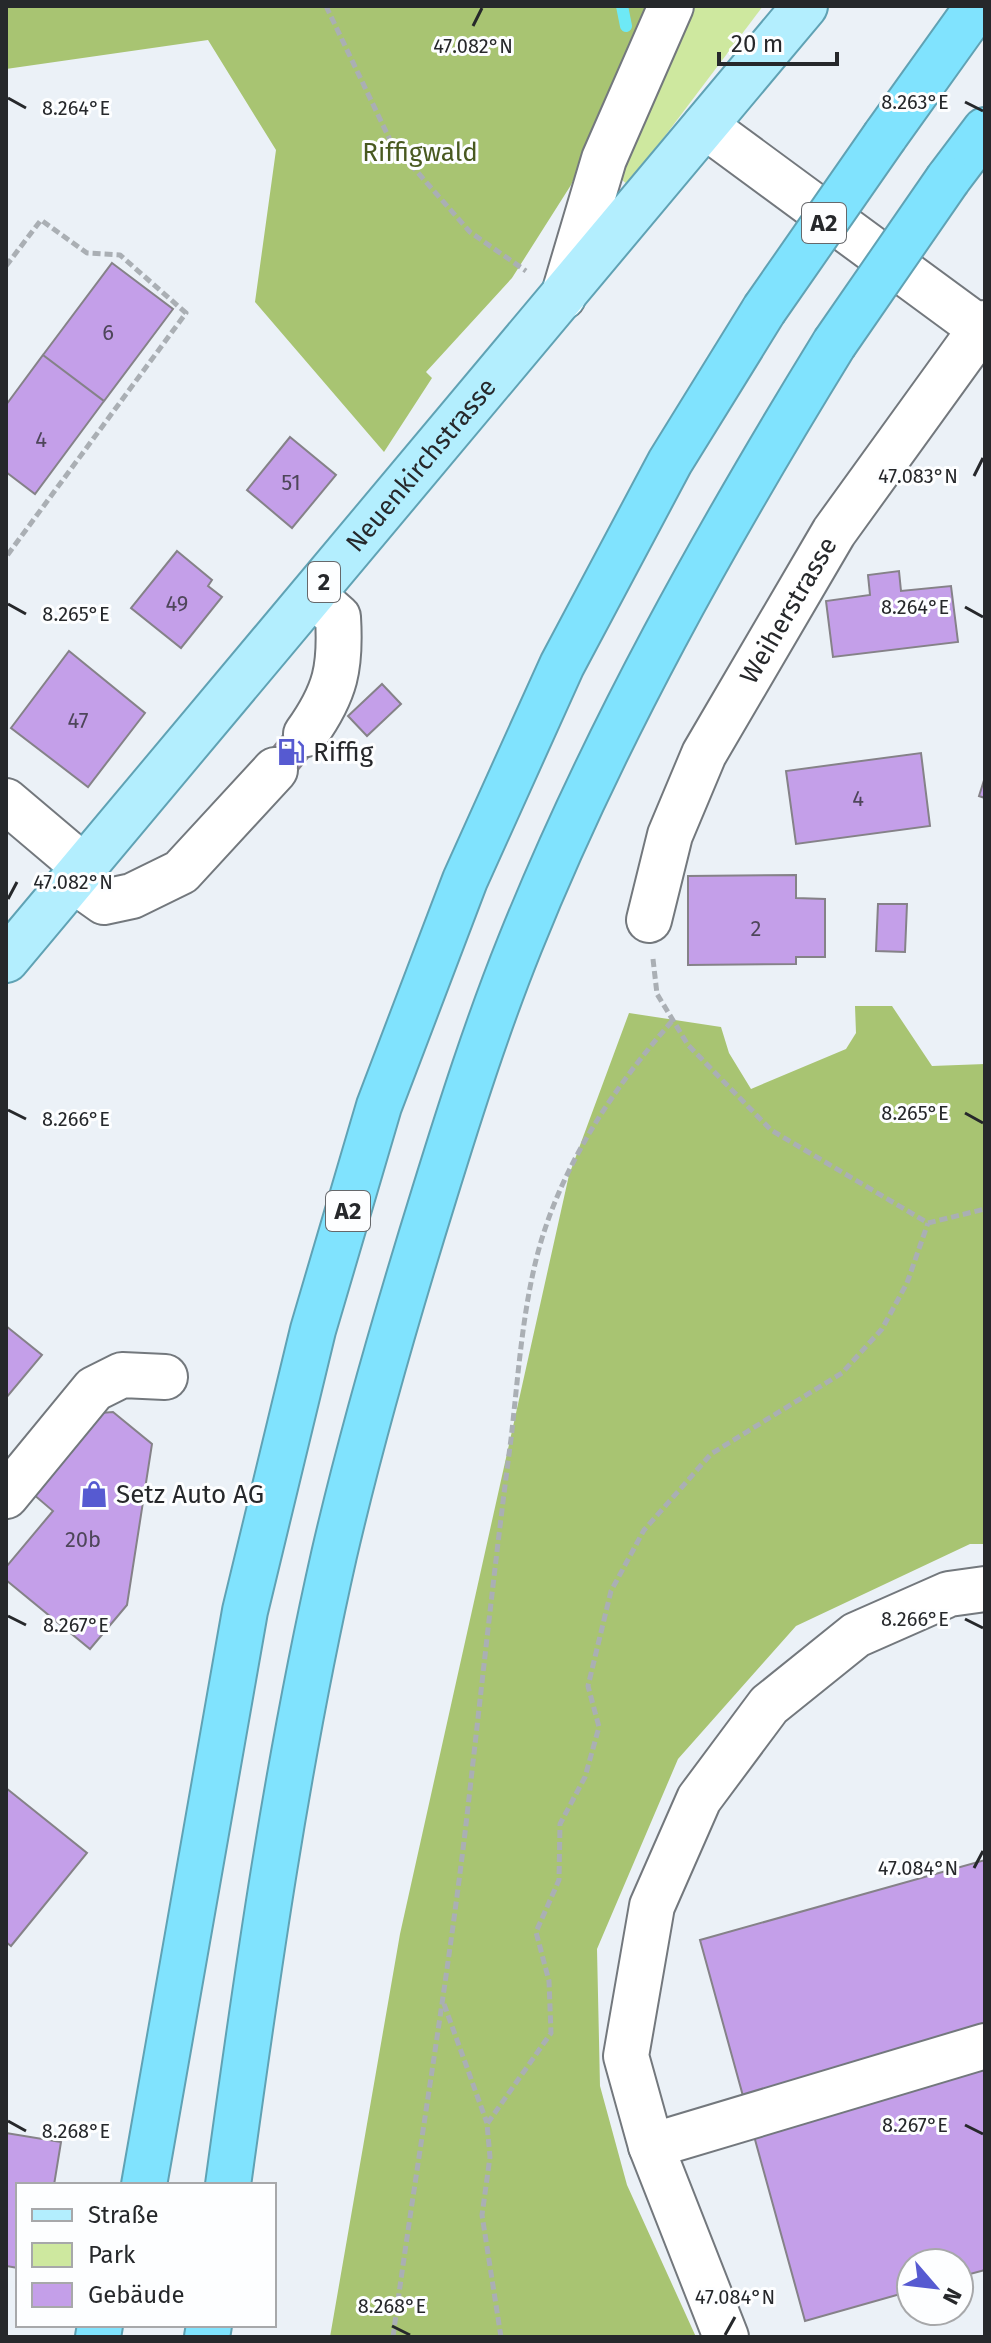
<svg xmlns="http://www.w3.org/2000/svg" width="991" height="2343" viewBox="0 0 991 2343" font-family="'Fira Sans',sans-serif">
	<rect width="100%" height="100%" fill="#ebf1f7"/>
	<!-- green -->
	<path fill="#cee89f" d="M682 6H763L628 185 621 179 622 152Z"/>
	<!-- forest -->
	<path fill="#a8c472" d="M6 6H654L571 185 512 278 426 372 432 378 384 452 255 302 276 150 208 40 6 69Z
		M855 1006H892L932 1066 985 1064V1544H970L796 1626 678 1759 597 1949 600 2086 627 2185 696 2337H330L400 1934 569 1175 629 1013 721 1027 729 1053 751 1089 846 1049 856 1033Z"/>
	<g fill="none" stroke-linecap="round" stroke-linejoin="round">
		<!-- stream -->
		<path stroke="#6ee9f6" stroke-width="12" d="M622 6 626 26"/>
	</g>
	<!-- building -->
	<path fill="#c49fe9" stroke="#858288" stroke-width="2" d="M112 263 173 309 104 401 43 355Z
		M43 355 104 401 35 494 6 472V405Z
		M290 437 336 475 292 528 247 490Z
		M177 551 212 580 208 586 222 597 181 648 131 608Z
		M899 571 901 591 951 586 958 642 833 657 826 601 870 595 868 575Z
		M69 651 145 713 88 787 11 728Z
		M382 684 401 704 367 736 348 716Z
		M293 723 319 744 288 782 262 761Z
		M921 753 930 826 796 844 786 771Z
		M985 777V798L979 796Z
		M796 875V898L825 899V957H796V964L688 965V876Z
		M878 904H907L905 952 876 951Z
		M6 1326 42 1355 6 1398Z
		M113 1412 152 1444 127 1605 90 1649 6 1580V1567L53 1511 33 1494 100 1413Z
		M6 1788 87 1853 11 1946 6 1942Z
		M985 1860V2270L959 2277V2263H911V2291L805 2321 700 1940Z
		M6 2133 61 2142 54 2185H18V2268L6 2266Z"/>
	<g fill="none" stroke-linecap="round" stroke-linejoin="round">
		<!-- minor casing -->
		<g stroke="#73787d" stroke-width="48">
			<g id="minor">
				<path d="M705 126 985 332"/>
				<path d="M563 297 604 159 671 6"/>
				<path d="M306 734C336 692 341 667 338 617L313 595"/>
				<path d="M6 801 84 867"/>
				<path d="M73 880 104 902 132 896 181 872 275 770"/>
				<path id="s1" d="M649 920 670 835 704 754 834 532 985 323"/>
				<path d="M6 1496 94 1389 122 1375 165 1377"/>
				<path d="M651 2146 985 2046"/>
				<path d="M726 2337 651 2146 626 2056 652 1906 699 1799 769 1705 856 1635 949 1594 985 1589"/>
			</g>
		</g>
		<!-- major casing -->
		<g stroke="#60a2b4" stroke-width="48">
			<g id="major">
				<path id="s2" d="M6 960 805 6"/>
			</g>
		</g>
		<!-- highway casing -->
		<g stroke="#60a2b4" stroke-width="48">
			<path id="highway" d="M885 136 978 6
				M948 179 985 130
				M144 2185 245 1611 313 1330 379 1106 465 880 562 665 670 462 764 310
				M228 2185C257 1974 287 1763 334 1555 362 1434 397 1314 434 1195 460 1111 487 1026 520 944 604 735 716 536 834 344
				M98 2337 100 2325
				M207 2337 209 2325"/>
		</g>
		<!-- path -->
		<path stroke="#aaafb4" stroke-width="5" stroke-dasharray="8 4" stroke-linecap="butt" d="M326 6 391 142 470 232 526 271
			M6 266 41 220 87 253 120 255 186 313 6 557
			M653 959 657 994 688 1045 771 1130 928 1223 985 1209
			M444 2004 487 2123
			M393 2337C418 2151 451 1966 471 1780 484 1666 496 1553 511 1439 518 1378 522 1315 537 1256 560 1167 613 1088 673 1020
			M501 2337 482 2215 490 2157 487 2124 551 2033 549 1981 536 1932 559 1880 560 1824 585 1777 599 1727 588 1686 611 1591 644 1530 711 1454 842 1373 882 1329 907 1283 928 1223"/>
		<!-- minor -->
		<use href="#minor" stroke="#fff" stroke-width="44"/>
		<!-- major -->
		<use href="#major" stroke="#b3eefe" stroke-width="44"/>
		<!-- highway -->
		<use href="#highway" stroke="#80e3fe" stroke-width="44"/>
		<!-- highway-bridge casing -->
		<g stroke="#60a2b4" stroke-width="48" stroke-linecap="butt">
			<path id="highway-bridge" d="M764 310 885 136
				M834 344 948 179"/>
		</g>
		<!-- highway-bridge -->
		<use href="#highway-bridge" stroke="#80e3fe" stroke-width="44"/>
	</g>
	<!-- ticks -->
	<path fill="none" stroke="#26282b" stroke-width="3" d="M473 26 482 8M8 98 26 108M965 102 983 111M974 476 983 458M8 604 26 614M965 607 983 617M8 899 17 882M8 1110 26 1119M965 1113 983 1123M8 1616 26 1625M965 1619 983 1628M974 1868 983 1851M8 2121 26 2131M965 2125 983 2134M392 2326 410 2335M725 2335 735 2317"/>
	<!-- icons -->
	<defs>
		<g id="fuel-bare" transform="scale(2.16)"><path d="M-5.5-6h7V0h2V4h1.3V-2.5L3-4.5l.8-.8L6-3V5H2.5V1h-1V6h-7ZM-4.2-4.7v3.2H.2V-4.7Z" fill="#565ad1" stroke="#fdfeff" stroke-width="2.5" paint-order="stroke"/></g>
		<g id="shop-bare" transform="scale(2.16)"><path d="M-5-2.5h2.3a2.7 3.5 0 0 1 5.4 0H5L5.5 6h-11ZM-1.5-2.5h3a1.5 2.3 0 0 0-3 0Z" fill="#565ad1" stroke="#fdfeff" stroke-width="2.5" paint-order="stroke"/></g>
	</defs>
	<g fill-rule="evenodd">
		<use href="#fuel-bare" x="291" y="752"/>
		<use href="#shop-bare" x="94" y="1494"/>
	</g>
	<g text-anchor="middle" stroke-width="6" stroke-linejoin="round" paint-order="stroke">
		<!-- number labels -->
		<g font-size="22" fill="#4e465a">
			<text x="108" y="340">6</text>
			<text x="41" y="447">4</text>
			<text x="291" y="490">51</text>
			<text x="177" y="611">49</text>
			<text x="78" y="728">47</text>
			<text x="858" y="806">4</text>
			<text x="756" y="936">2</text>
			<text x="83" y="1547">20b</text>
		</g>
		<!-- shield labels -->
		<g fill="#fdfeff" stroke="#66686b" stroke-width="2">
			<rect x="802" y="203" width="44" height="40" rx="6"/>
			<rect x="308" y="562" width="32" height="40" rx="6"/>
			<rect x="326" y="1191" width="44" height="40" rx="6"/>
		</g>
		<g font-size="24" font-weight="bold" fill="#26282b">
			<text x="824" y="231">A2</text>
			<text x="324" y="590">2</text>
			<text x="348" y="1219">A2</text>
		</g>
		<!-- park labels -->
		<g font-size="26" fill="#485920" stroke="#fdfeff">
			<text x="420" y="161">Riffigwald</text>
		</g>
		<!-- street labels -->
		<g font-size="26" fill="#26282b" stroke="#fdfeff">
			<text dy="9" stroke="none"><textPath href="#s2" startOffset="646">Neuenkirchstrasse</textPath></text>
			<text dy="9" stroke="none"><textPath href="#s1" startOffset="342">Weiherstrasse</textPath></text>
		</g>
		<!-- poi labels -->
		<g font-size="26" fill="#26282b" stroke="#fdfeff" text-anchor="start">
			<text x="313" y="761">Riffig</text>
			<text x="116" y="1503">Setz Auto AG</text>
		</g>
	</g>
	<g font-size="20" text-anchor="middle" fill="#26282b" stroke="#fdfeff" stroke-width="6" stroke-linejoin="round" paint-order="stroke">
		<text x="473" y="53">47.082°N</text>
		<text x="915" y="109">8.263°E</text>
		<text x="76" y="115">8.264°E</text>
		<text x="918" y="483">47.083°N</text>
		<text x="915" y="614">8.264°E</text>
		<text x="76" y="621">8.265°E</text>
		<text x="73" y="889">47.082°N</text>
		<text x="915" y="1120">8.265°E</text>
		<text x="76" y="1126">8.266°E</text>
		<text x="915" y="1626">8.266°E</text>
		<text x="76" y="1632">8.267°E</text>
		<text x="918" y="1875">47.084°N</text>
		<text x="915" y="2132">8.267°E</text>
		<text x="76" y="2138">8.268°E</text>
		<text x="735" y="2304">47.084°N</text>
		<text x="392" y="2313">8.268°E</text>
	</g>
	<!-- border -->
	<rect width="991" height="2343" fill="none" stroke="#26282b" stroke-width="16"/>
	<!-- legend -->
	<rect x="16" y="2183" width="260" height="144" fill="#fdfeff" stroke="#a7a8aa" stroke-width="2"/>
	<rect x="32" y="2209" width="40" height="12" fill="#b3eefe" stroke="#a7a8aa" stroke-width="2"/>
	<text x="88" y="2223" font-size="24" fill="#26282b">Straße</text>
	<rect x="32" y="2243" width="40" height="24" fill="#cee89f" stroke="#a7a8aa" stroke-width="2"/>
	<text x="88" y="2263" font-size="24" fill="#26282b">Park</text>
	<rect x="32" y="2283" width="40" height="24" fill="#c49fe9" stroke="#a7a8aa" stroke-width="2"/>
	<text x="88" y="2303" font-size="24" fill="#26282b">Gebäude</text>
	<!-- north arrow -->
	<g transform="translate(935 2287) rotate(118)"><circle r="38" fill="#fdfeff" stroke="#a7a8aa" stroke-width="2"/>
	<path d="M0-6L14 30L0 20L-14 30Z" fill="#565ad1"/>
	<text y="-12" font-size="22" font-weight="bold" text-anchor="middle" fill="#26282b">N</text>
	</g>
	<!-- scale -->
	<path d="M719 52v12h118v-12" fill="none" stroke="#26282b" stroke-width="4"/>
	<text x="731" y="52" font-size="24" fill="#26282b" stroke="#fdfeff" stroke-width="6" paint-order="stroke">20 m</text>
</svg>
